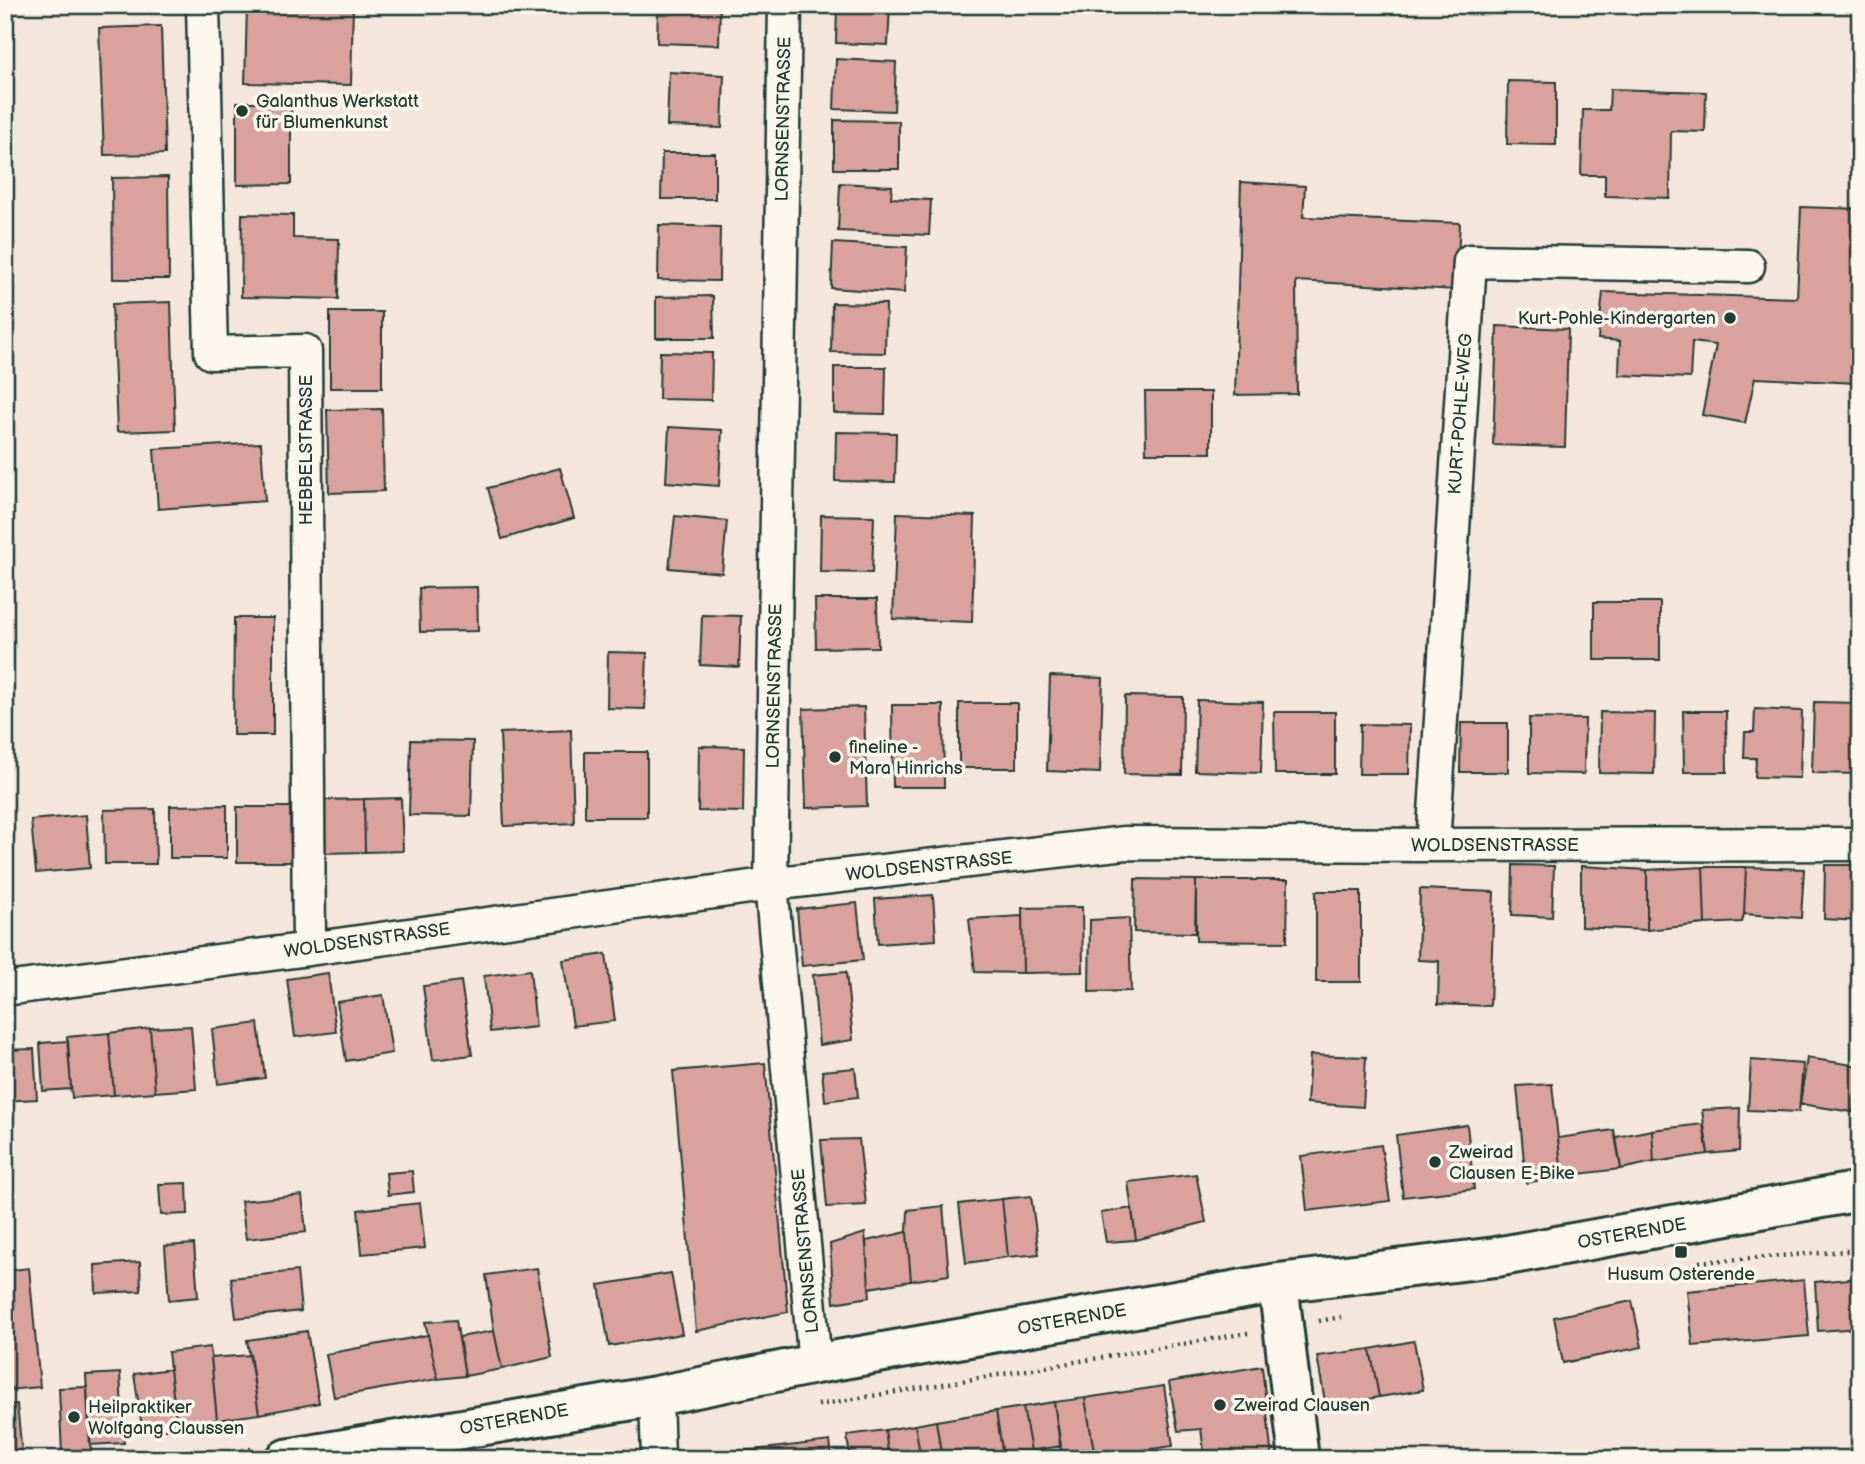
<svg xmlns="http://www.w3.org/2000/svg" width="1865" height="1464" viewBox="0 0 1865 1464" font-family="'Balsamiq Sans',sans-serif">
	<rect width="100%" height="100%" fill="#f5e6dc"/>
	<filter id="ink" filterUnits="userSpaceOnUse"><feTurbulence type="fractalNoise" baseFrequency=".0143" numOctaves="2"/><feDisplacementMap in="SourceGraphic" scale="14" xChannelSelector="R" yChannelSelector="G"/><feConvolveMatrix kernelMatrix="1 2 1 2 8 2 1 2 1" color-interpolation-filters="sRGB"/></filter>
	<g filter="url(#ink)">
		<!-- building -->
		<path fill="#dba19c" stroke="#1f3d34" stroke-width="2" d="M247 5H353L351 85 245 83Z
			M658 5H720L719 45 657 43Z
			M837 5H890L888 45 836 43Z
			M161 26 165 154 104 155 99 28Z
			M836 59 896 62 894 111 834 109Z
			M669 72 724 75 722 128 667 126Z
			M1508 81 1556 82V145L1507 144Z
			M1610 89 1706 92 1705 132 1671 131 1670 198 1605 196V175H1581L1583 110H1609Z
			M237 102H291V184L237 185Z
			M834 120 899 121V169H834Z
			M662 153H715V199H661Z
			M168 177 169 279H113L112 178Z
			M1241 182 1305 186 1303 217 1460 223 1456 290 1296 281 1297 394 1235 395Z
			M840 183 892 186 891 198 931 200 929 235 838 231Z
			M1801 207 1860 209V396L1857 383 1755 378 1745 423 1702 415 1716 345 1692 342 1690 378 1619 375 1620 341 1598 339 1603 292 1797 298Z
			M242 214 293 215V238L339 239 338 299 241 297Z
			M659 225 720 227 719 281 658 280Z
			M833 243 907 247 904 293 831 288Z
			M713 296 714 338H656V297Z
			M171 302 175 430 117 432 112 304Z
			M832 303 886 304 885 353 831 352Z
			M330 312H382V388H330Z
			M1497 326 1568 329 1565 447 1493 445Z
			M660 352 712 353 711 400 659 399Z
			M834 367H886L885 414 834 413Z
			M1145 392H1211V453H1146Z
			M382 409 384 491 329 493 327 410Z
			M669 427 722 430 719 486 666 482Z
			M836 432 896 433 895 482 835 481Z
			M261 443 265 501 158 509 154 449Z
			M560 468 574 518 502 539 488 488Z
			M897 513 975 516 972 622 893 619Z
			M821 515 874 516 872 573 820 572Z
			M675 516 727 521 722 573 669 568Z
			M477 587 478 631 420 632 419 588Z
			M815 599H877L878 647 816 648Z
			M1594 602H1660V660H1594Z
			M702 615 741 616 739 667 700 665Z
			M234 618H273V735H233Z
			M608 652 647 653 645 709 607 708Z
			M1050 676 1103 678 1100 773 1047 771Z
			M1125 696 1183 697 1182 775 1124 774Z
			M1197 700 1263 702 1261 773 1195 771Z
			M1814 702 1860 703V774L1812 773Z
			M959 703H1017V768H959Z
			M892 705H943L944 787H893Z
			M864 707 867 806 806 808 803 709Z
			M1755 709 1802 711 1800 778 1755 777 1756 758H1744L1745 732H1754Z
			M1683 711H1726L1727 772H1684Z
			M1274 712H1335V774H1275Z
			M1600 712 1655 713 1654 774 1599 773Z
			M1529 718 1585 719 1584 774 1529 773Z
			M1461 723H1508V772H1460Z
			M1360 724 1410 725 1409 774H1359Z
			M571 730 574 823 504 826 500 733Z
			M411 740 473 741 471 816 409 815Z
			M699 746 744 747 743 812 698 811Z
			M585 752H647V817H585Z
			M401 798 403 851 365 852 364 799Z
			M364 799 365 852 323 853 322 800Z
			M227 805V858H170V806Z
			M237 807H290L291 862H237Z
			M155 809 156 864H105L104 810Z
			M10 810 13 861 5 862V811Z
			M86 815 90 868 36 873 31 820Z
			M1513 865 1554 866 1552 917 1512 915Z
			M1825 865H1860V921L1824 919Z
			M1581 866 1647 870V930L1581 927Z
			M1703 867 1705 924 1647 930V870Z
			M1703 867H1746L1744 914 1742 922 1705 924Z
			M1746 867 1804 869 1801 918 1744 914Z
			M1135 879 1196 880 1195 933 1134 932Z
			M1196 880H1288L1287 942 1196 941Z
			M1420 889 1494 892 1490 1006 1438 1004 1439 961 1418 960Z
			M1316 891H1361V982H1316Z
			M933 895 936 940 878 944 875 899Z
			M857 903 863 960 802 966 797 909Z
			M1082 907 1083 972 1023 973 1022 908Z
			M1022 916 1023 973 975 972 969 919Z
			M1129 918 1131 991 1089 992 1090 920Z
			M606 954 615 1021 573 1026 563 960Z
			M530 970 536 1027 490 1032 484 976Z
			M846 972 853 1040 819 1045 813 975Z
			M328 973 336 1032 295 1037 287 979Z
			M461 981 472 1055 433 1060 423 986Z
			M383 995 392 1053 346 1061 337 1002Z
			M258 1023 265 1078 218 1084 212 1029Z
			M191 1026 196 1089 155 1092 150 1028Z
			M150 1028 155 1092 114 1095 109 1033Z
			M109 1033 114 1095 72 1098 67 1037Z
			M68 1041 71 1089 43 1091 40 1043Z
			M34 1049 37 1099 5 1101V1050Z
			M1310 1055 1366 1057 1363 1107 1307 1103Z
			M1807 1058 1860 1066 1853 1112 1800 1104Z
			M1751 1060 1803 1064 1799 1112 1748 1110Z
			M765 1063 788 1312 696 1331 673 1071Z
			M855 1068 858 1097 825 1101 822 1071Z
			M1552 1084 1562 1176 1526 1183 1517 1086Z
			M1740 1108 1739 1151 1708 1154 1702 1110Z
			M1703 1124 1708 1154 1654 1162 1652 1130Z
			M1467 1125 1474 1189 1403 1197 1396 1135Z
			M1614 1130 1621 1169 1562 1176 1558 1138Z
			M1652 1130 1654 1162 1621 1169 1616 1137Z
			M859 1139 866 1205 827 1207 821 1140Z
			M1381 1145 1390 1201 1307 1211 1301 1156Z
			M412 1171 414 1192 388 1195 386 1173Z
			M1196 1174 1206 1222 1136 1240 1128 1182Z
			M187 1183 188 1214 161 1215 159 1184Z
			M302 1195 306 1232 246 1239 241 1201Z
			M1031 1196 1039 1254 1008 1257 1002 1199Z
			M1002 1199 1008 1257 966 1263 959 1204Z
			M420 1203 425 1248 362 1254 358 1210Z
			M943 1206 949 1275 911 1281 907 1232 908 1210Z
			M1132 1208 1136 1240 1106 1242 1101 1213Z
			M907 1232 911 1281 869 1288 866 1241Z
			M865 1233 870 1297 834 1303 830 1244Z
			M194 1244 198 1297 169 1300 165 1246Z
			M140 1262 141 1291 96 1293 95 1265Z
			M29 1268 40 1387 7 1390 5 1271Z
			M537 1268 552 1357 502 1369 494 1331 486 1275Z
			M297 1271 301 1311 236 1318 231 1278Z
			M671 1273 682 1334 609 1346 599 1285Z
			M1860 1278V1328L1818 1331 1815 1282Z
			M1804 1280 1809 1336 1693 1346 1687 1291Z
			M1632 1301 1642 1347 1563 1363 1554 1317Z
			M456 1320 465 1376 438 1379 425 1322Z
			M307 1331 319 1403 259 1414 247 1340Z
			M494 1331 502 1369 465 1376 459 1337Z
			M428 1335 438 1379 334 1397 326 1354Z
			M1414 1341 1423 1390 1379 1397 1370 1349Z
			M210 1347 217 1420 177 1427 168 1352Z
			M1370 1349 1379 1397 1326 1407 1317 1356Z
			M250 1355 259 1414 217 1420 211 1358Z
			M1262 1366 1272 1459H1205L1201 1429 1178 1431 1169 1382Z
			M170 1369 177 1427 143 1434 134 1374Z
			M120 1373 124 1443 90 1445 86 1375Z
			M1164 1386 1173 1446 1095 1457 1085 1398Z
			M87 1387 91 1452 62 1454 59 1388Z
			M1085 1398 1095 1457 1062 1459 1054 1402Z
			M1054 1402 1061 1446 1031 1451 1023 1407Z
			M17 1404 22 1454 5 1457V1405Z
			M1023 1407 1031 1451 1003 1456 996 1411Z
			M996 1411 1003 1456 980 1459H942L936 1421Z
			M936 1421 942 1459H921L915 1425Z
			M915 1425 921 1459H889L885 1430Z
			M885 1430 889 1459H850L847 1435Z
			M830 1441 832 1459H746L745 1451Z
			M745 1451 746 1459H689Z"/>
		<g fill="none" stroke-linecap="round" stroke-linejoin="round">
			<!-- minor casing -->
			<g stroke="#1f3d34" stroke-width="37">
				<path id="minor" d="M203 5 211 353 305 351 309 949
					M785 5 771 884 815 1364
					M1433 845 1470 261 1748 266
					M5 989 309 949 771 884 1125 843 1433 845 1860 844
					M656 1396 658 1459"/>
			</g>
			<!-- secondary casing -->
			<g stroke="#1f3d34" stroke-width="44">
				<path id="secondary" d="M1278 1283 1299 1459
					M286 1459 656 1396 815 1364 1278 1283 1496 1257 1860 1191"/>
			</g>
			<!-- path -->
			<path stroke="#1f3d34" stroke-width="4.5" stroke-dasharray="2 5" stroke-linecap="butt" d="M1699 1262 1860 1250
				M1319 1321 1341 1317
				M818 1405 1248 1333
				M187 1459 251 1449"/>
			<!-- minor -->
			<use href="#minor" stroke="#fbf7ec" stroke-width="32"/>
			<!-- secondary -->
			<use href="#secondary" stroke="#fbf7ec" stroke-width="38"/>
		</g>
	</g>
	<!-- markers -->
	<g fill="#1f3d34" stroke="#fbf7ec" stroke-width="2.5">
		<circle cx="242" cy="111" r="7"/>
		<circle cx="1730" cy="318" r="7"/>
		<circle cx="835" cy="757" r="7"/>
		<circle cx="1435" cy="1162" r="7"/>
		<rect x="1674" y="1245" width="14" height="14" rx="3.5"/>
		<circle cx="1220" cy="1405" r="7"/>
		<circle cx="74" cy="1417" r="7"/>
	</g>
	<g text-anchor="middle" stroke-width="7" stroke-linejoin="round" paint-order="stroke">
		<!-- poi labels -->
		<g font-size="18" fill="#1f3d34" stroke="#fbf7ec" text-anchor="start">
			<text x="256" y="107">Galanthus Werkstatt<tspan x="256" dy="21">für Blumenkunst</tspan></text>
			<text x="1716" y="324" text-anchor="end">Kurt-Pohle-Kindergarten</text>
			<text x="849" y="753">fineline -<tspan x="849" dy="21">Mara Hinrichs</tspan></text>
			<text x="1449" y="1158">Zweirad<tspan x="1449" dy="21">Clausen E-Bike</tspan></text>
			<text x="1681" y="1280" text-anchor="middle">Husum Osterende</text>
			<text x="1234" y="1411">Zweirad Clausen</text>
			<text x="88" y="1413">Heilpraktiker<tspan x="88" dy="21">Wolfgang Claussen</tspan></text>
		</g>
		<!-- street labels -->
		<g font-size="18" fill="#1f3d34" stroke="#fbf7ec">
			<text transform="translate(783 119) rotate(-89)" y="6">LORNSENSTRASSE</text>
			<text transform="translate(1460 414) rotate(-86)" y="6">KURT-POHLE-WEG</text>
			<text transform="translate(306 450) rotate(-90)" y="6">HEBBELSTRASSE</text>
			<text transform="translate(774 686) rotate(-89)" y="6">LORNSENSTRASSE</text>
			<text x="1495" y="851">WOLDSENSTRASSE</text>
			<text transform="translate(929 866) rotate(-6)" y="6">WOLDSENSTRASSE</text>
			<text transform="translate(367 940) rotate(-8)" y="6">WOLDSENSTRASSE</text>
			<text transform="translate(1632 1233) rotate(-10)" y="6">OSTERENDE</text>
			<text transform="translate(805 1251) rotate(-95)" y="6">LORNSENSTRASSE</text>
			<text transform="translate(1072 1319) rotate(-10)" y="6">OSTERENDE</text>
			<text transform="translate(514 1419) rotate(-10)" y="6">OSTERENDE</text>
		</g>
	</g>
	<!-- margin -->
	<rect width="1865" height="1464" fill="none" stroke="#fbf7ec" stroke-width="28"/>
	<rect x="14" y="14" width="1837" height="1436" fill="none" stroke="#1f3d34" stroke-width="2.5" filter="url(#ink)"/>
</svg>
